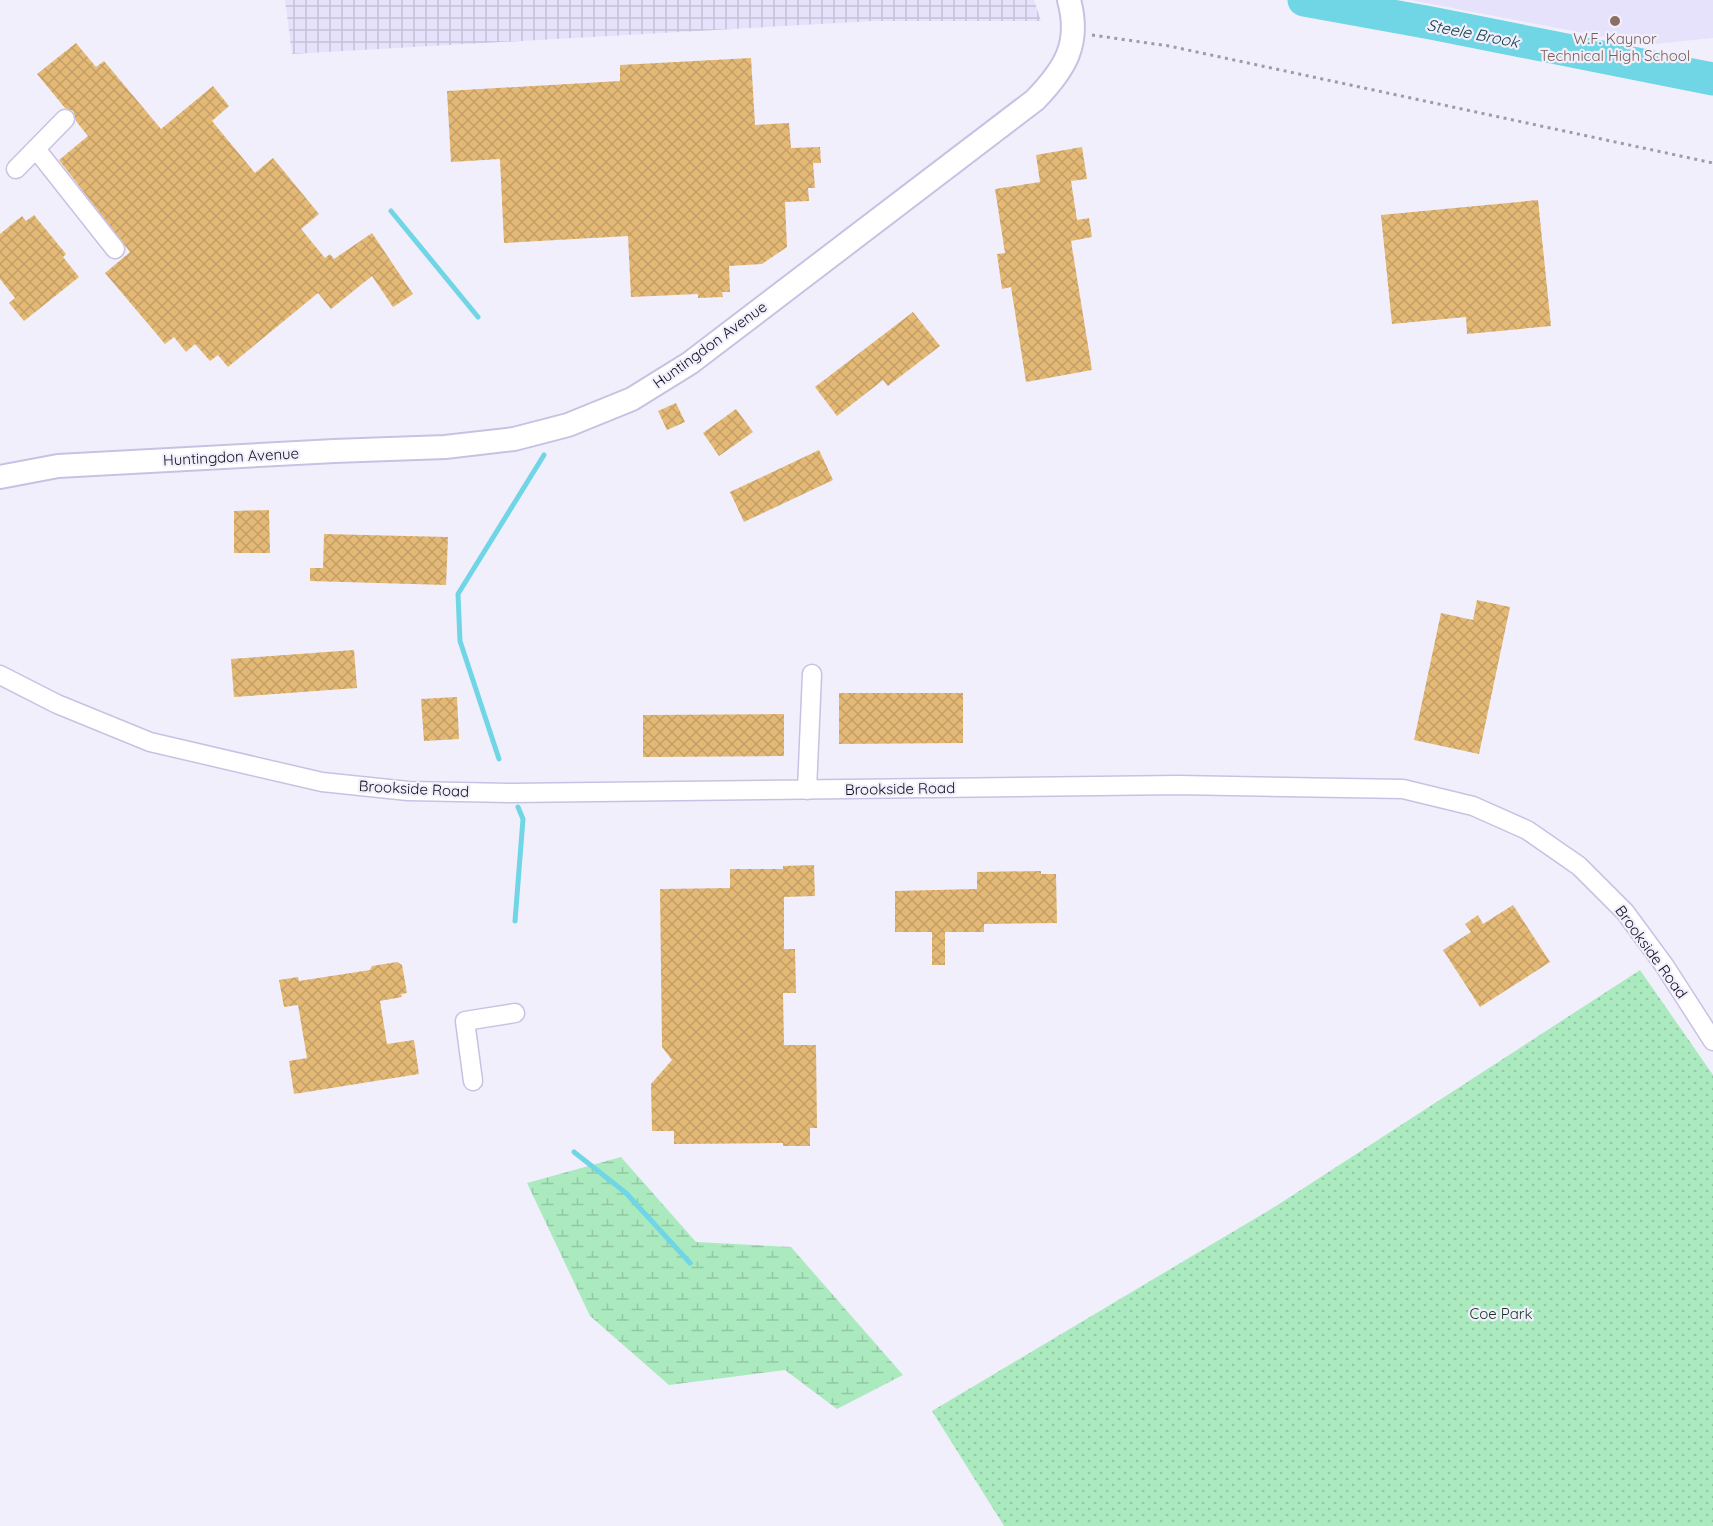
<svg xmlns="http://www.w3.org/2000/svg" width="1713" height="1526" viewBox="0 0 1713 1526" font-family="Quicksand,sans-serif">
	<defs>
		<pattern id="industrial-grid" width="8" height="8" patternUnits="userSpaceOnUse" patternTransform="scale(1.5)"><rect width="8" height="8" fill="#e7e2fb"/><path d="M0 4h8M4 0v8" fill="none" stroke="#c5c1d7"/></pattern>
		<pattern id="wetland-marsh" width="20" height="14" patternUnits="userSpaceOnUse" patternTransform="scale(1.5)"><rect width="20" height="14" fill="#abeabf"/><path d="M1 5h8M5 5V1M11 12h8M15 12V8" fill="none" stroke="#92c8a4"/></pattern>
		<pattern id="park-dots" width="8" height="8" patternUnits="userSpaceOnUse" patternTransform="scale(1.5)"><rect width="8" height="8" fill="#abeabf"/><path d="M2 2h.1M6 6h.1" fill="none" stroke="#92c8a4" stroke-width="1.8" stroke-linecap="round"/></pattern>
		<pattern id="building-cross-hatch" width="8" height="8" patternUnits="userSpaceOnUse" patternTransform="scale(1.5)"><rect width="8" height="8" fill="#e4b976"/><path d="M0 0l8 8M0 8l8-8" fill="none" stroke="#c39e66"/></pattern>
	</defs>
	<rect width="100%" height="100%" fill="#f2effd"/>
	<!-- built -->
	<path fill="#e7e2fb" d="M1410 0H1713V38L1646 45Z"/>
	<!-- industrial -->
	<path fill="url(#industrial-grid)" d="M285 0H1034L1041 21H873L292 54Z"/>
	<!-- wetland -->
	<path fill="url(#wetland-marsh)" d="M621 1157 696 1242 791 1247 903 1375 837 1409 785 1370 669 1385 590 1316 527 1183Z"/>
	<!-- park -->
	<path fill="url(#park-dots)" d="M1640 970 1713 1075V1526H1004L932 1411 1276 1206Z"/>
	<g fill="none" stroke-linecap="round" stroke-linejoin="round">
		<!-- stream -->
		<path stroke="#70d6e5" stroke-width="5" d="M391 211 478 317
			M499 759 460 641 458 594 544 455
			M515 921 523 819 518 807
			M574 1152 626 1193 690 1263"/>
		<!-- river -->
		<path stroke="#70d6e5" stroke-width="33" d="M1304 0 1431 23 1713 79"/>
	</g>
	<!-- building -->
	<path fill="url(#building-cross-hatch)" d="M76 43 96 67 104 61 161 129 213 86 229 106 212 121 255 173 273 158 319 214 301 229 325 258 330 254 334 259 372 233 413 294 393 307 372 276 331 309 318 293 228 367 218 355 210 361 195 344 186 352 174 337 165 344 105 273 130 252 59 160 88 136 76 121 73 111 65 108 37 74Z
		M751 58 755 125 789 123 791 148 820 147 821 163H813L815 188H808L809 201 785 202 787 247 762 264 729 266 730 292H722L723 297 698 298V294L631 297 628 236 504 243 500 159 451 162 447 91 620 81V65Z
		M1082 147 1087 179 1071 181 1077 220 1089 218 1092 237 1071 241 1092 370 1026 382 1011 287 1002 289 997 254 1005 253 995 189 1040 182 1036 155Z
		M1538 200 1551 326 1467 334 1466 317 1392 324 1381 215Z
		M34 215 66 254 63 257 79 277 24 321 9 303 15 298 0 279V234L22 216 26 221Z
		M913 312 940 346 888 386 883 380 837 416 815 387Z
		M676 403 685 422 667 430 658 411Z
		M736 409 753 432 719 456 703 433Z
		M819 450 833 480 744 522 730 492Z
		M269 510 270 553H234V511Z
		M324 534 448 537 446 585 310 581V568H323Z
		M1477 600 1510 607 1479 754 1414 740 1441 613 1473 620Z
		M354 650 357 688 234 697 231 659Z
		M839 693H963V743L839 744Z
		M457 697 459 739 424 741 421 699Z
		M784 714V756L643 757V715Z
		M814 865 815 896 784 897V949H795L796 993H783L784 1045H816L817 1128H810V1146H783V1143L674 1144V1131H652L651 1084 672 1060 662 1047 660 889 730 888V869H783V866Z
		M1041 871V874H1056L1057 923 984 924V932H945V965H932V932H895V891L977 889V872Z
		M1513 905 1550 962 1480 1007 1443 950 1471 932 1465 924 1478 915 1483 924Z
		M397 962 402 965 407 993 401 994 402 997 380 1001 387 1044 414 1040 419 1074 294 1094 289 1061 307 1058 298 1005 284 1007 279 980 298 977 299 981 370 970 372 966Z"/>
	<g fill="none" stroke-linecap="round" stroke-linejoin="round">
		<!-- minor casing -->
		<g stroke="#c9c1e3" stroke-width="21">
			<path id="minor" d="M36 149 115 249
				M16 169 65 119
				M0 675 57 704 150 742 322 782 408 791 512 793 1178 785 1403 789 1473 806 1527 830 1579 866 1625 912 1664 965 1713 1041
				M807 790 812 674
				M473 1081 465 1021 515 1013"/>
		</g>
		<!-- major casing -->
		<g stroke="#c9c1e3" stroke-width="26">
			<path id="major" d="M0 477 58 466 334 451 445 447 514 439 568 425 632 399 690 363 1035 100C1065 69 1081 44 1069 0"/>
		</g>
		<!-- path -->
		<path stroke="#9e9ba9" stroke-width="3" stroke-dasharray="3 4.5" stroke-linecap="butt" d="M1092 35 1169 46 1713 163"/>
		<!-- minor -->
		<use href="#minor" stroke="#fff" stroke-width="18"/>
		<!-- major -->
		<use href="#major" stroke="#fff" stroke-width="22"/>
	</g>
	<!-- markers -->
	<circle fill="#8d6e63" stroke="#f2effd" stroke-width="2" cx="1615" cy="21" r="6"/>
	<g text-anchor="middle" stroke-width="4.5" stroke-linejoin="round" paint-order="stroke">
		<!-- education labels -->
		<g font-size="15" fill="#785e54" stroke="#f2effd">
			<text x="1615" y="44">W.F. Kaynor<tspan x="1615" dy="17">Technical High School</tspan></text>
		</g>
		<!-- street labels -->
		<g font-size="15" fill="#120f1b" stroke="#f2effd">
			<text transform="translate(710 345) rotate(-36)" y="5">Huntingdon Avenue</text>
			<text transform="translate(231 457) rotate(-3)" y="5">Huntingdon Avenue</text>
			<text transform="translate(414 789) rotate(3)" y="5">Brookside Road</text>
			<text transform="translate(900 789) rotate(-1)" y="5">Brookside Road</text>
			<text transform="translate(1651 952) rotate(54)" y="5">Brookside Road</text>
		</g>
		<!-- park labels -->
		<g font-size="15" fill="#14321f" stroke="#f2effd">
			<text x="1501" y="1319">Coe Park</text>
		</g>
		<!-- water labels -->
		<g font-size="16" font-style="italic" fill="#0a3c42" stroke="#f2effd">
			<text transform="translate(1473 33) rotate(11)" y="6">Steele Brook</text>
		</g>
	</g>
</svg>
